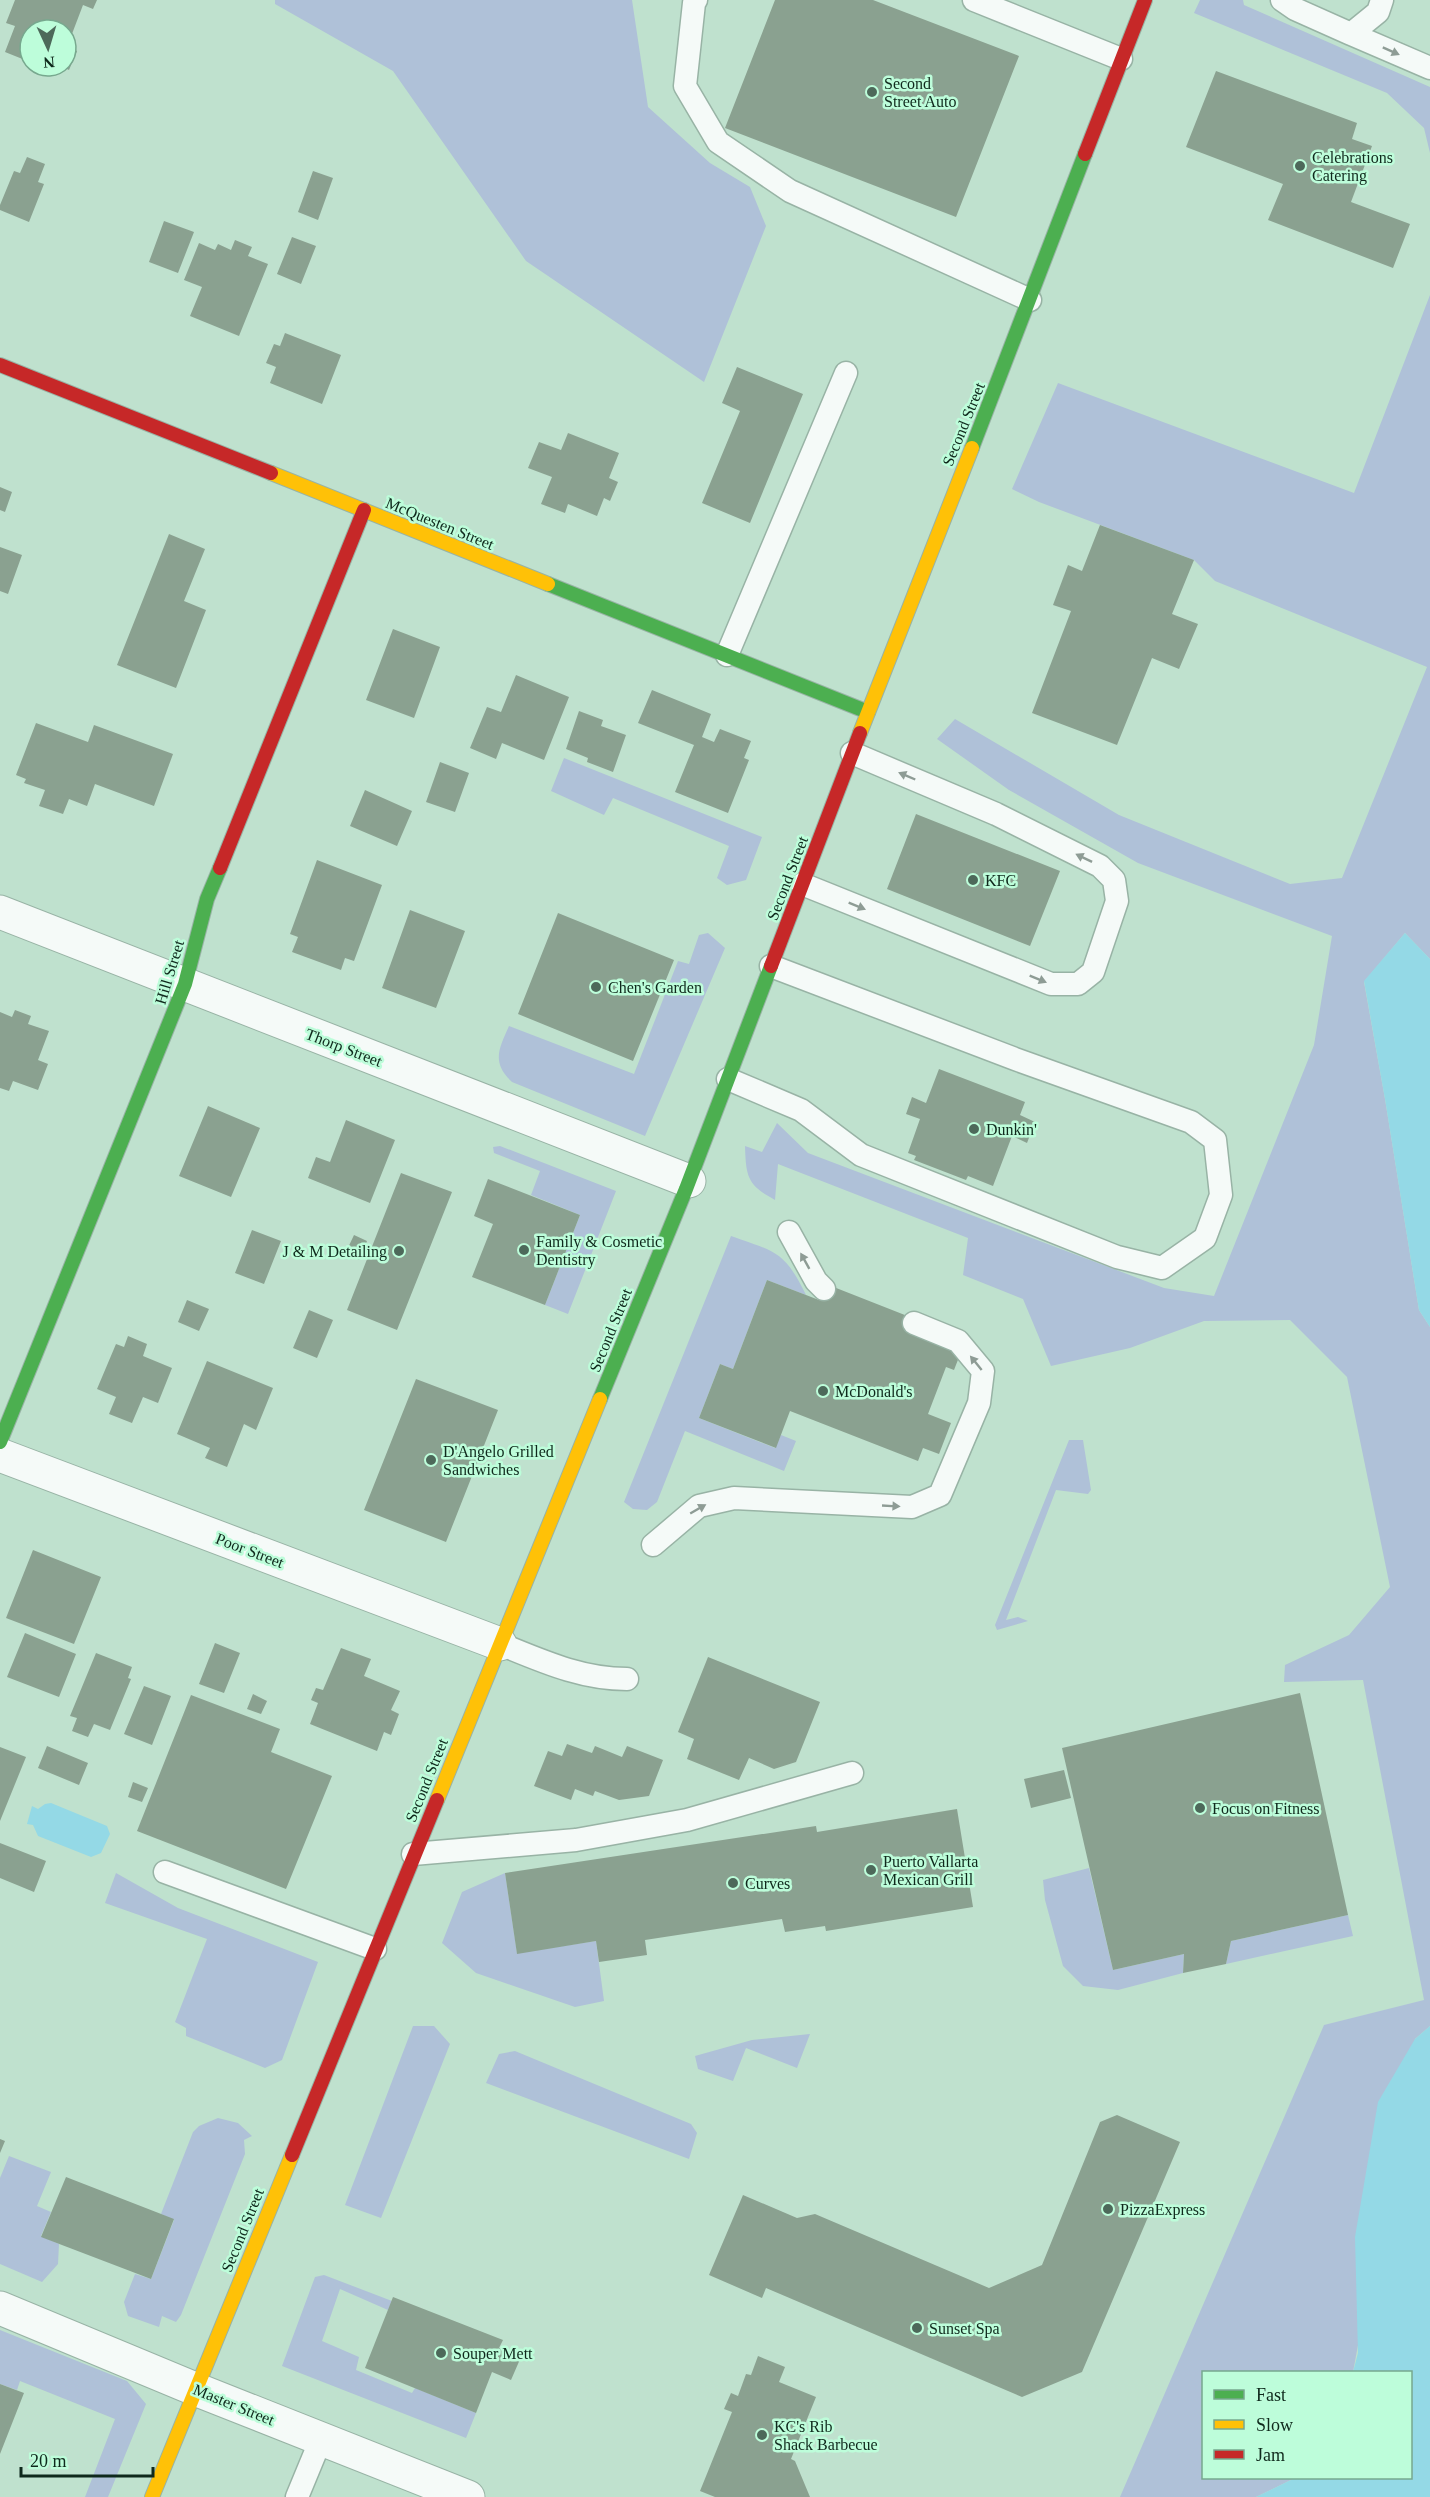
<svg xmlns="http://www.w3.org/2000/svg" width="1430" height="2497" viewBox="0 0 1430 2497" font-family="Georgia,serif">
	<rect width="100%" height="100%" fill="#bfe1ce"/>
	<!-- green -->
	<path fill="#afc1d8" d="M275 0H632L648 107 710 163 750 187 766 226 704 382 526 261 393 71 275 4Z
		M1200 0H1243L1244 5 1430 87V153L1424 128 1387 93 1194 13Z
		M1430 295V959L1405 933 1364 982 1385 1099 1419 1310 1430 1327V2026L1415 2039 1353 2372H1204V2478H1295L1256 2497H1120L1324 2025 1424 2000 1363 1680 1284 1682 1285 1665 1349 1635 1390 1587 1347 1377 1290 1320 1204 1321 1130 1348 1051 1366 1023 1299 963 1275 968 1238 778 1164 775 1200C747 1185 746 1176 745 1146L762 1152 777 1123 808 1153 1164 1288 1214 1296 1314 1045 1332 936 1138 863 1009 790 937 739 955 719 1119 815 1290 884 1342 878 1427 667 1215 581 1194 560 1039 502 1012 489 1058 383 1354 493Z
		M564 758 762 837 746 880 727 885 717 878 729 846 613 798 604 815 551 791Z
		M708 933 725 948 645 1136 512 1082C491 1062 499 1049 509 1026L634 1074 678 961 689 964 699 935Z
		M500 1146 616 1191 568 1314 545 1305 580 1215 531 1195 540 1171 494 1153 493 1147Z
		M731 1236C775 1252 784 1250 806 1295L767 1280 733 1369 720 1364 699 1418 775 1448 781 1435 796 1441 784 1471 685 1431 657 1502 647 1510 633 1509 624 1502Z
		M1069 1440H1083L1091 1490 1088 1494 1056 1490 1006 1620 1018 1617 1028 1621 997 1630 995 1625Z
		M1089 1868 1113 1970 1184 1954 1183 1973 1118 1990 1083 1986 1063 1966 1045 1900 1043 1880Z
		M116 1873 178 1908 318 1962 282 2060 265 2068 186 2036V2028L175 2022 207 1939 105 1903Z
		M505 1873 517 1953 596 1941 604 2001 575 2007 476 1973 442 1943 462 1892Z
		M1348 1915 1353 1936 1226 1964 1231 1941Z
		M413 2026H434L450 2044 381 2218 345 2205Z
		M810 2034 797 2068 746 2048 733 2081 698 2069 695 2056 752 2040Z
		M515 2051 691 2124 697 2133 689 2159 486 2083 499 2054Z
		M218 2118 238 2123 252 2136 244 2140 245 2154 181 2315 176 2322 162 2316 159 2327 128 2316 124 2302 135 2274 151 2279 174 2220 161 2214 193 2132 199 2126Z
		M9 2156 51 2172 37 2206 51 2212 41 2236 59 2244 58 2264 42 2282 0 2264V2178Z
		M324 2275 392 2301 388 2310 340 2289 322 2341 359 2357 356 2370 412 2393 415 2388 476 2413 466 2438 282 2366 315 2277Z
		M0 2330 127 2381 146 2404 108 2497H85L115 2419 20 2381 17 2390 0 2384Z"/>
	<!-- water -->
	<path fill="#94d9e6" d="M1405 933 1430 959V1327L1419 1310 1385 1099 1364 981Z
		M51 1803 107 1826 110 1834 101 1853 91 1857 38 1836 33 1825 27 1824 32 1806 38 1809 45 1804Z
		M1430 2026V2497H1256L1295 2478H1410V2372H1353L1358 2353 1355 2237 1378 2102 1415 2039Z"/>
	<!-- building -->
	<path fill="#8aa190" d="M15 0H97L93 9 83 5 67 47 77 51 69 70 61 66H66V30H30V62L5 52 15 26 6 23Z
		M775 0H873L1019 56 956 217 725 128Z
		M41 66H61L58 73Z
		M1216 71 1357 123 1352 139 1372 146 1351 202 1410 224 1393 268 1268 220 1283 184 1186 147Z
		M27 157 45 164 38 182 44 184 29 222 0 210V205L14 171 20 173Z
		M313 171 333 178 318 220 298 212Z
		M164 221 194 232 178 273 149 262Z
		M292 237 316 246 301 284 277 274Z
		M235 240 252 247 248 256 268 264 239 336 190 316 202 287 184 280 199 243 215 250 218 244 231 250Z
		M285 333 341 355 322 404 270 383 276 367 266 363 274 344 280 346Z
		M737 367 803 394 750 523 702 503 740 411 722 403Z
		M568 433 619 453 609 478 618 482 610 501 604 498 597 516 568 504 565 513 541 504 552 477 528 468 539 442 561 450Z
		M0 487 12 492 5 512 0 510Z
		M1100 525 1194 560 1172 614 1198 624 1179 669 1152 658 1117 745 1032 713 1071 611 1053 605 1068 565 1082 571Z
		M169 534 205 549 184 601 206 610 176 688 117 665Z
		M0 547 22 555 8 594 0 591Z
		M393 629 440 647 414 718 366 700Z
		M516 675 569 697 544 760 502 743 496 759 470 748 487 707 501 712Z
		M652 690 711 714 702 737 714 742 720 729 751 741 744 758 749 760 728 813 675 792 694 745 638 723Z
		M579 711 603 720 601 726 626 735 613 772 587 762 588 758 566 749Z
		M36 723 88 742 94 725 173 754 154 806 95 784 87 806 69 799 63 814 39 806 45 790 24 783 26 779 16 775Z
		M440 762 469 773 455 812 426 802Z
		M365 790 412 811 397 846 350 826Z
		M916 814 1060 871 1030 946 887 889Z
		M317 860 382 885 354 961 345 958 341 970 292 952 298 937 290 934Z
		M410 910 465 931 436 1008 382 988Z
		M558 913 674 960 633 1061 518 1014Z
		M15 1010 31 1016 28 1024 49 1031 38 1060 48 1064 38 1090 13 1081 9 1091 0 1088V1012L12 1017Z
		M939 1069 1025 1102 1020 1115 1035 1122 1027 1143 1012 1136 993 1186 968 1176 966 1180 914 1160 916 1156 908 1153 920 1119 906 1114 912 1097 926 1103Z
		M208 1106 260 1128 231 1197 179 1176Z
		M346 1120 395 1140 370 1203 308 1178 316 1157 330 1162Z
		M401 1173 452 1192 397 1330 347 1310Z
		M488 1179 580 1215 545 1305 472 1277 493 1224 474 1216Z
		M252 1230 281 1241 264 1284 235 1273Z
		M354 1235 367 1241 359 1260 345 1254Z
		M767 1280 819 1300 826 1284 915 1319 961 1352 954 1370 946 1367 928 1414 951 1423 939 1454 923 1448 918 1461 790 1411 776 1448 699 1418 720 1364 733 1369Z
		M187 1300 209 1309 199 1331 178 1322Z
		M309 1310 333 1320 317 1358 293 1348Z
		M128 1336 147 1344 143 1356 172 1368 158 1403 143 1397 132 1423 109 1414 116 1397 97 1389 116 1344 124 1347Z
		M207 1361 273 1388 256 1430 244 1424 227 1467 205 1458 210 1448 177 1434Z
		M416 1379 498 1410 446 1542 364 1510Z
		M33 1550 101 1577 74 1644 6 1618Z
		M25 1633 76 1654 59 1697 7 1677Z
		M215 1643 240 1653 224 1693 199 1684Z
		M341 1648 371 1659 364 1676 400 1691 391 1710 399 1714 391 1735 384 1732 377 1751 310 1724 318 1703 311 1700 316 1688 323 1690Z
		M96 1653 132 1667 128 1678 131 1679 110 1730 94 1724 88 1737 72 1731 77 1718 70 1716Z
		M708 1657 820 1702 796 1762 774 1769 749 1758 739 1780 687 1759 694 1739 678 1732Z
		M144 1686 171 1696 152 1745 124 1734Z
		M1300 1693 1348 1915 1231 1941 1226 1964 1183 1973 1184 1954 1113 1970 1062 1748Z
		M253 1694 267 1701 261 1714 247 1709Z
		M191 1695 280 1729 271 1752 332 1776 286 1889 137 1831Z
		M567 1744 592 1753 595 1746 622 1757 627 1746 663 1760 649 1796 619 1800 595 1791 593 1796 575 1789 571 1800 534 1786 548 1751 562 1756Z
		M47 1746 88 1763 79 1785 38 1768Z
		M0 1747 26 1757 0 1821Z
		M1064 1770 1071 1798 1031 1808 1024 1779Z
		M133 1782 148 1788 142 1802 128 1797Z
		M957 1809 973 1907 826 1931 825 1926 785 1932 782 1919 645 1940 647 1955 599 1962 596 1941 517 1954 505 1873 816 1826 817 1832Z
		M0 1843 46 1861 34 1892 0 1878Z
		M1117 2115 1180 2142 1082 2372 1022 2397 766 2288 762 2298 709 2275 743 2195 797 2218 815 2214 989 2288 1042 2265 1100 2122Z
		M0 2139 5 2141 0 2153Z
		M66 2177 174 2219 151 2279 41 2237Z
		M393 2297 503 2340 499 2348 521 2357 511 2380 492 2372 476 2413 365 2368Z
		M758 2356 785 2367 779 2382 816 2397 791 2459 795 2461 810 2497H715L700 2491 732 2412 724 2409 731 2393 738 2396 746 2374 751 2375Z
		M0 2384 24 2393 0 2454Z"/>
	<g fill="none" stroke-linecap="round" stroke-linejoin="round">
		<!-- lane casing -->
		<g stroke="#98b3a5" stroke-width="25">
			<path id="lane" d="M696 0 694 3 685 86 718 142 790 191 1030 300
				M974 0 1121 59
				M1282 0 1295 9 1351 34 1378 12 1382 0
				M1351 34 1430 68
				M727 655 846 373
				M802 884 1051 984H1078L1093 972 1117 901 1114 880 1100 866 996 814 852 753
				M728 1079 801 1110 861 1155 1117 1257 1162 1268 1205 1238 1221 1195 1215 1140 1191 1122 1015 1059 771 966
				M789 1232 816 1281 824 1289
				M653 1545 699 1506 734 1498 912 1507 940 1495 979 1403 983 1371 958 1341 914 1323
				M500 1644C542 1661 581 1679 627 1679
				M413 1854 576 1840 687 1820 852 1773
				M165 1872 375 1949
				M297 2497 321 2439"/>
		</g>
		<!-- street casing -->
		<g stroke="#98b3a5" stroke-width="35">
			<path id="street" d="M0 912 689 1181
				M0 1455 500 1644
				M0 2308 195 2389 468 2497"/>
		</g>
		<!-- fast casing -->
		<g stroke="#98b3a5" stroke-width="16">
			<path id="fast" d="M972 448 1085 154
				M548 584 868 712
				M600 1399 686 1189 771 966
				M0 1442 185 984 207 899 220 868"/>
		</g>
		<!-- slow casing -->
		<g stroke="#98b3a5" stroke-width="16">
			<path id="slow" d="M271 473 548 584
				M860 733 972 448
				M437 1800 600 1399
				M152 2497 292 2155"/>
		</g>
		<!-- jam casing -->
		<g stroke="#98b3a5" stroke-width="16">
			<path id="jam" d="M1085 154 1145 0
				M0 365 271 473
				M220 868 364 510
				M771 966 860 733
				M292 2155 437 1800"/>
		</g>
		<!-- lane -->
		<use href="#lane" stroke="#f5faf8" stroke-width="22"/>
		<!-- street -->
		<use href="#street" stroke="#f5faf8" stroke-width="33"/>
		<!-- fast -->
		<use href="#fast" stroke="#4caf50" stroke-width="14"/>
		<!-- slow -->
		<use href="#slow" stroke="#ffc107" stroke-width="14"/>
		<!-- jam -->
		<use href="#jam" stroke="#c62828" stroke-width="14"/>
	</g>
	<!-- one-way arrows -->
	<defs><path id="oneway-solid" d="M-6-.8H1V-3.2L6.5 0L1 3.2V.8H-6Z" transform="scale(1.5)"/></defs>
	<g fill="#8e9c95">
		<use href="#oneway-solid" transform="translate(1391 51) rotate(24)"/>
		<use href="#oneway-solid" transform="translate(907 776) rotate(-157)"/>
		<use href="#oneway-solid" transform="translate(1084 858) rotate(-154)"/>
		<use href="#oneway-solid" transform="translate(857 906) rotate(22)"/>
		<use href="#oneway-solid" transform="translate(1038 979) rotate(22)"/>
		<use href="#oneway-solid" transform="translate(805 1261) rotate(-119)"/>
		<use href="#oneway-solid" transform="translate(976 1363) rotate(-129)"/>
		<use href="#oneway-solid" transform="translate(891 1506) rotate(3)"/>
		<use href="#oneway-solid" transform="translate(698 1509) rotate(-30)"/>
	</g>
	<!-- markers -->
	<g fill="#4d695a" stroke="#bdfdda" stroke-width="2">
		<circle cx="872" cy="92" r="6"/>
		<circle cx="1300" cy="166" r="6"/>
		<circle cx="973" cy="880" r="6"/>
		<circle cx="596" cy="987" r="6"/>
		<circle cx="974" cy="1129" r="6"/>
		<circle cx="524" cy="1250" r="6"/>
		<circle cx="399" cy="1251" r="6"/>
		<circle cx="823" cy="1391" r="6"/>
		<circle cx="431" cy="1460" r="6"/>
		<circle cx="1200" cy="1808" r="6"/>
		<circle cx="871" cy="1870" r="6"/>
		<circle cx="733" cy="1883" r="6"/>
		<circle cx="1108" cy="2209" r="6"/>
		<circle cx="917" cy="2328" r="6"/>
		<circle cx="441" cy="2353" r="6"/>
		<circle cx="762" cy="2435" r="6"/>
	</g>
	<g text-anchor="middle" stroke-width="5" stroke-linejoin="round" paint-order="stroke">
		<!-- poi labels -->
		<g font-size="16" fill="#0f291c" stroke="#bdfdda" text-anchor="start">
			<text x="884" y="89">Second<tspan x="884" dy="18">Street Auto</tspan></text>
			<text x="1312" y="163">Celebrations<tspan x="1312" dy="18">Catering</tspan></text>
			<text x="985" y="886">KFC</text>
			<text x="608" y="993">Chen's Garden</text>
			<text x="986" y="1135">Dunkin'</text>
			<text x="536" y="1247">Family &amp; Cosmetic<tspan x="536" dy="18">Dentistry</tspan></text>
			<text x="387" y="1257" text-anchor="end">J &amp; M Detailing</text>
			<text x="835" y="1397">McDonald's</text>
			<text x="443" y="1457">D'Angelo Grilled<tspan x="443" dy="18">Sandwiches</tspan></text>
			<text x="1212" y="1814">Focus on Fitness</text>
			<text x="883" y="1867">Puerto Vallarta<tspan x="883" dy="18">Mexican Grill</tspan></text>
			<text x="745" y="1889">Curves</text>
			<text x="1120" y="2215">PizzaExpress</text>
			<text x="929" y="2334">Sunset Spa</text>
			<text x="453" y="2359">Souper Mett</text>
			<text x="774" y="2432">KC's Rib<tspan x="774" dy="18">Shack Barbecue</tspan></text>
		</g>
		<!-- street labels -->
		<g font-size="16" fill="#0f291c" stroke="#bdfdda">
			<text transform="translate(963 424) rotate(-68)" y="6">Second Street</text>
			<text transform="translate(440 523) rotate(22)" y="6">McQuesten Street</text>
			<text transform="translate(787 878) rotate(-69)" y="6">Second Street</text>
			<text transform="translate(169 972) rotate(-73)" y="6">Hill Street</text>
			<text transform="translate(344 1047) rotate(21)" y="6">Thorp Street</text>
			<text transform="translate(610 1330) rotate(-68)" y="6">Second Street</text>
			<text transform="translate(250 1550) rotate(21)" y="6">Poor Street</text>
			<text transform="translate(426 1780) rotate(-68)" y="6">Second Street</text>
			<text transform="translate(242 2230) rotate(-68)" y="6">Second Street</text>
			<text transform="translate(234 2404) rotate(22)" y="6">Master Street</text>
		</g>
	</g>
	<!-- legend -->
	<rect x="1202" y="2371" width="210" height="108" fill="#bdfdda" stroke="#77a88e" stroke-width="1.5"/>
	<rect x="1214" y="2390" width="30" height="9" fill="#4caf50" stroke="#77a88e" stroke-width="1.5"/>
	<text x="1256" y="2401" font-size="18" fill="#0f291c">Fast</text>
	<rect x="1214" y="2420" width="30" height="9" fill="#ffc107" stroke="#77a88e" stroke-width="1.5"/>
	<text x="1256" y="2431" font-size="18" fill="#0f291c">Slow</text>
	<rect x="1214" y="2450" width="30" height="9" fill="#c62828" stroke="#77a88e" stroke-width="1.5"/>
	<text x="1256" y="2461" font-size="18" fill="#0f291c">Jam</text>
	<!-- north arrow -->
	<g transform="translate(48 48) rotate(176)"><circle r="28" fill="#bdfdda" stroke="#77a88e" stroke-width="1.5"/>
	<path d="M0-4.5L10 22L0 15L-10 22Z" fill="#4d695a"/>
	<text y="-9" font-size="16" font-weight="bold" text-anchor="middle" fill="#0f291c">N</text>
	</g>
	<!-- scale -->
	<path d="M21 2467v9h132v-9" fill="none" stroke="#0f291c" stroke-width="3"/>
	<text x="30" y="2467" font-size="18" fill="#0f291c" stroke="#bdfdda" stroke-width="4.5" paint-order="stroke">20 m</text>
</svg>
